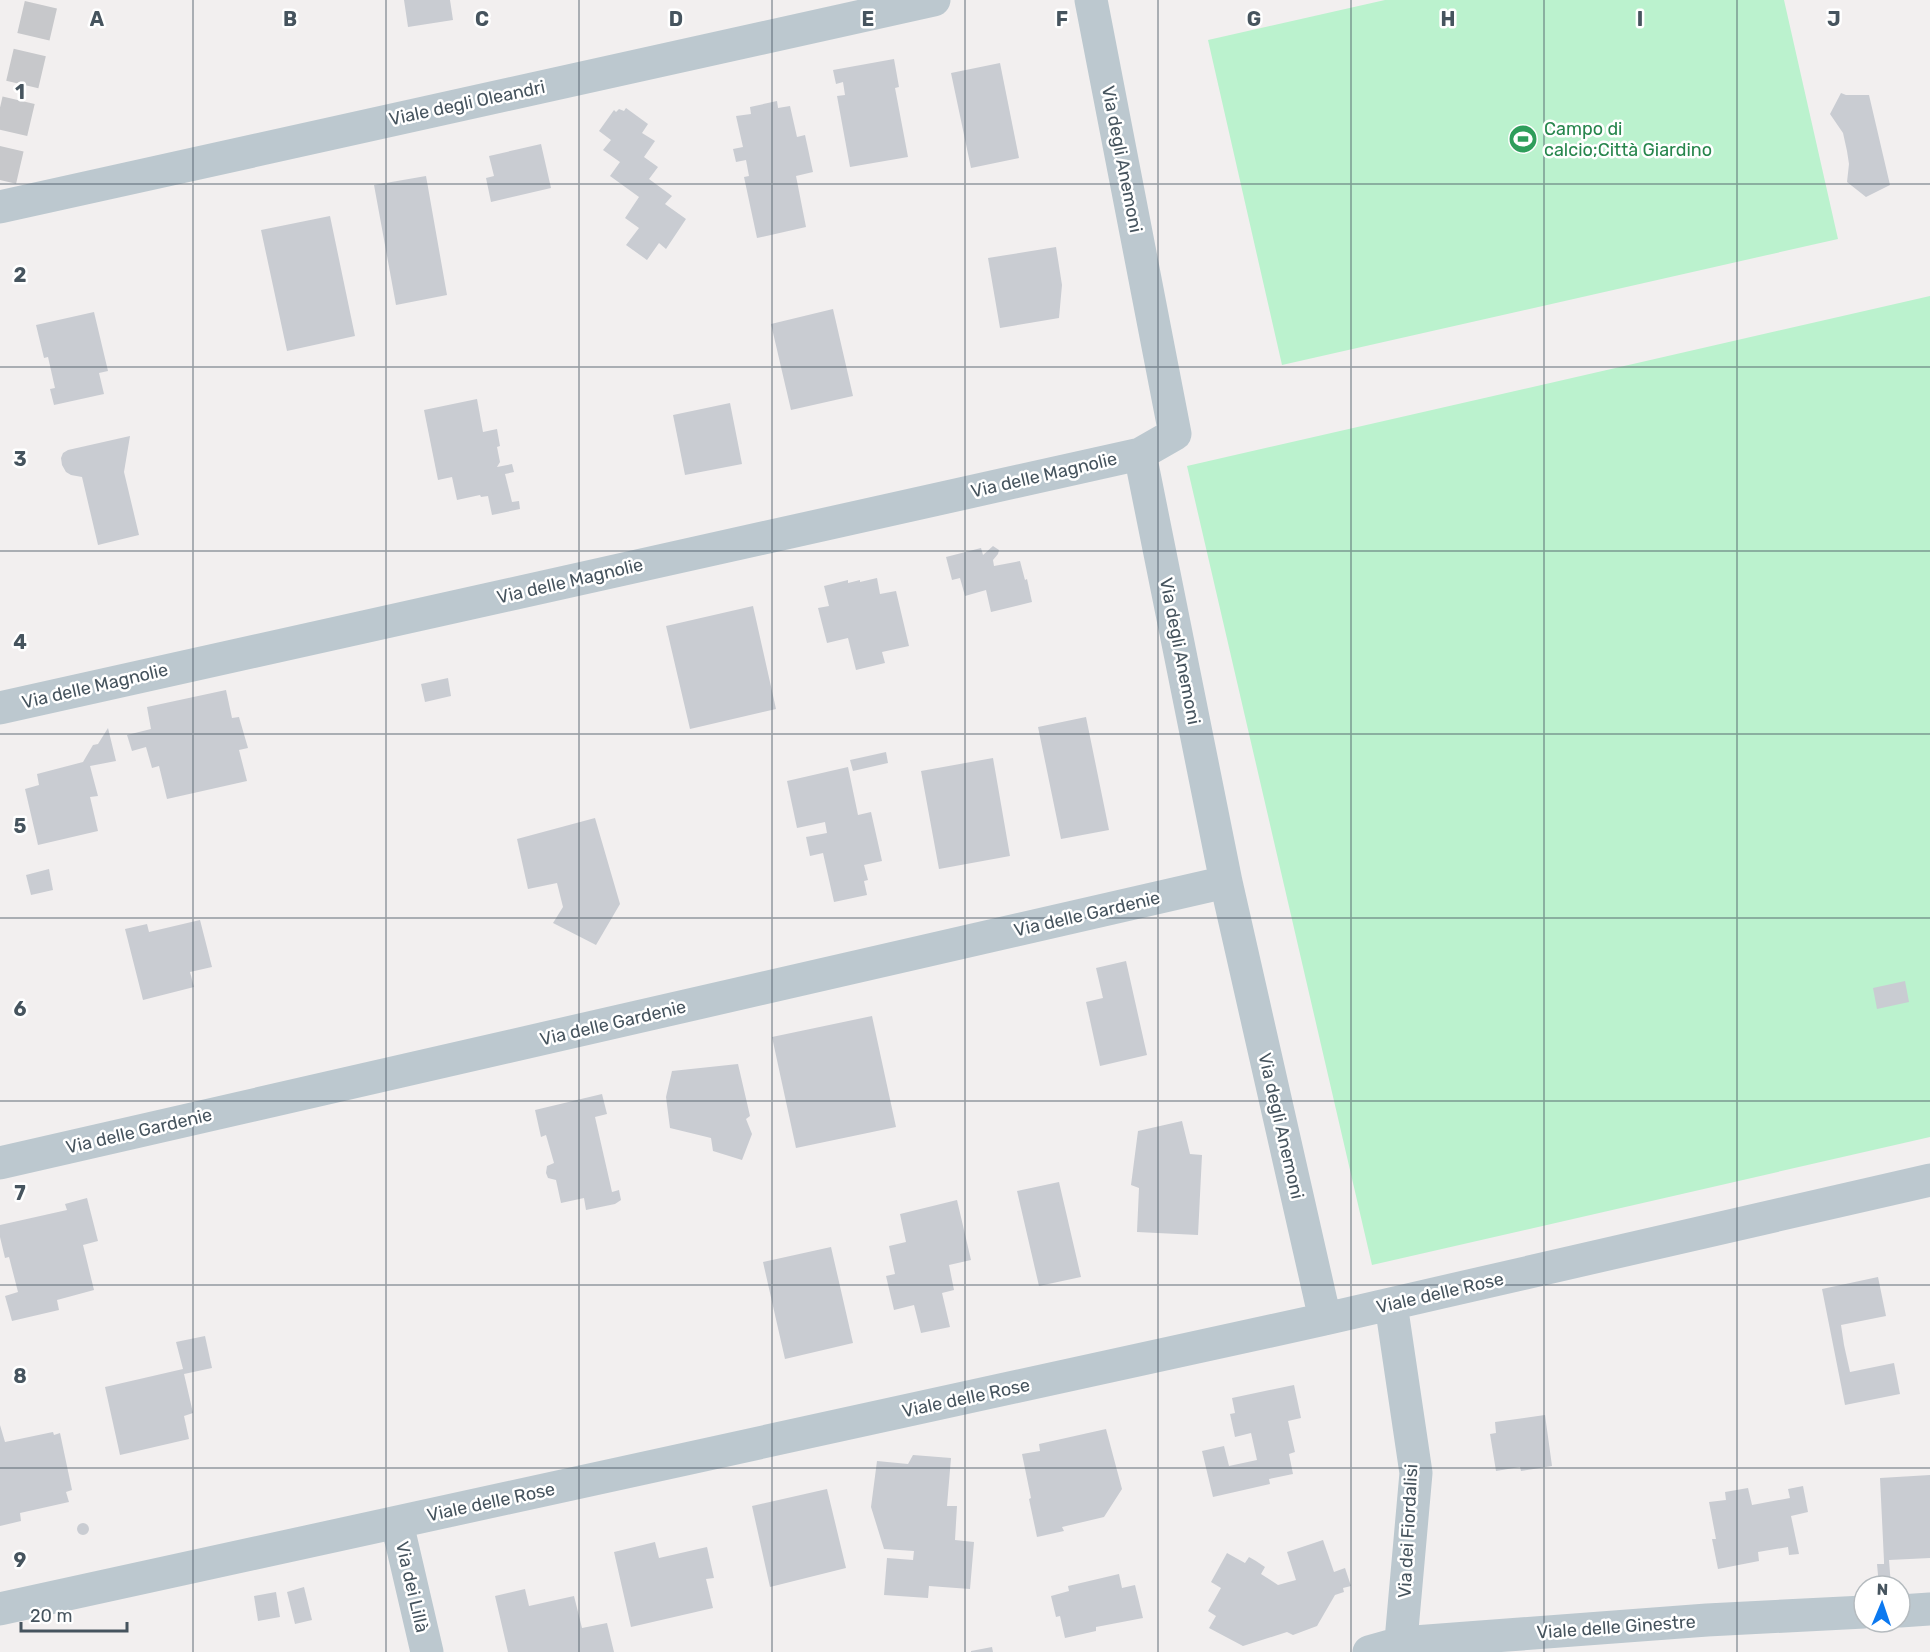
<svg xmlns="http://www.w3.org/2000/svg" width="1930" height="1652" viewBox="0 0 1930 1652" font-family="Rubik,sans-serif">
	<rect width="100%" height="100%" fill="#f2efef"/>
	<!-- green -->
	<path fill="#bbf2ce" d="M1385 0H1784L1838 239 1282 365 1208 40Z
		M1930 296V1137L1372 1265 1187 466Z"/>
	<!-- building -->
	<path fill="#c9ccd2" d="M404 0H450L453 20 408 27Z
		M894 59 899 87 895 88 908 157 850 167 837 96 845 95 843 82 836 84 833 70Z
		M1000 63 1019 158 971 168 951 73Z
		M1841 93 1846 95H1869L1890 185 1866 197 1847 182 1849 164 1847 151 1843 133 1830 114Z
		M777 101 778 108 790 106 797 137 805 135 813 172 796 176 806 227 757 238 744 177 749 176 746 160 736 162 733 149 743 147 736 116 751 114 750 107Z
		M626 108 648 124 642 133 655 141 644 157 658 167 649 179 672 196 665 204 686 219 666 249 659 243 647 260 626 245 639 228 625 218 639 197 610 176 620 162 603 150 611 140 599 131 614 110 616 112 619 109 624 111Z
		M541 144 551 188 491 202 486 178 494 176 489 156Z
		M426 176 447 295 396 305 374 185Z
		M330 216 355 336 287 351 261 230Z
		M1056 247 1062 285 1059 318 1000 328 988 258Z
		M833 309 853 396 791 410 771 324Z
		M94 312 108 371 99 373 104 394 54 405 50 389 55 388 48 357 44 358 36 325Z
		M477 399 483 432 497 429 500 446 497 447 500 462 497 467 512 464 514 472 505 474 512 502 519 501 520 509 492 515 488 496 481 497 480 495 457 500 452 477 438 480 424 410Z
		M730 403 742 464 685 475 673 415Z
		M130 436 124 472 139 535 98 545 82 477 71 475 66 472 62 465 61 458 63 453 68 450Z
		M993 546 999 550 998 554 993 560 994 566 1020 561 1025 580 1027 579 1032 602 991 612 986 590 965 596 960 578 952 580 946 557 981 548 983 555Z
		M877 578 880 594 896 591 909 646 882 652 885 663 856 670 848 638 827 643 818 608 829 606 824 586 848 580V583L860 580V582Z
		M753 606 776 709 690 729 666 626Z
		M448 678 451 696 425 702 421 684Z
		M226 690 232 718 239 717 248 748 239 750 247 781 167 799 159 766 152 768 146 747 132 751 127 735 151 729 147 707Z
		M1086 717 1109 830 1061 839 1038 727Z
		M108 728 116 761 90 766 98 796 90 797 98 831 38 845 25 789 39 785 37 774 83 762 93 745 98 744Z
		M886 752 888 763 853 771 850 760Z
		M993 758 1010 856 939 869 921 771Z
		M848 767 858 815 871 812 882 861 864 865 868 880 864 881 867 895 834 902 823 853 810 856 806 837 827 833 825 822 797 828 787 781Z
		M595 818 620 904 596 945 553 923 563 907 557 883 528 889 517 839Z
		M49 869 53 890 31 895 26 875Z
		M200 920 212 967 190 972 194 987 143 1000 125 929 147 924 149 932Z
		M1126 961 1147 1055 1100 1066 1086 1002 1103 998 1096 968Z
		M1905 981 1909 1002 1877 1009 1873 988Z
		M872 1016 896 1127 796 1148 772 1037Z
		M738 1064 750 1116 746 1119 752 1134 742 1160 713 1151 711 1138 670 1128 666 1097 672 1071Z
		M602 1094 607 1114 595 1117 612 1192 619 1190 621 1200 615 1204 586 1210 584 1198 561 1203 556 1180 548 1178 546 1173 547 1166 554 1163 546 1135 541 1137 535 1110Z
		M1182 1121 1190 1154 1202 1155 1198 1235 1137 1232 1139 1188 1131 1185 1138 1131Z
		M1059 1182 1081 1277 1039 1286 1017 1191Z
		M87 1198 98 1241 83 1245 94 1290 57 1300 59 1310 12 1321 5 1296 18 1292 9 1257 5 1258 0 1237V1225L67 1210 65 1204Z
		M957 1200 971 1260 949 1265 954 1290 942 1293 950 1327 921 1333 914 1305 894 1310 886 1276 895 1274 889 1246 906 1242 900 1214Z
		M831 1247 853 1343 785 1359 763 1262Z
		M1878 1277 1886 1316 1841 1325 1844 1345 1850 1372 1894 1363 1900 1394 1845 1405 1822 1289Z
		M205 1336 212 1368 184 1374 193 1413 184 1416 189 1439 120 1455 105 1387 183 1369 176 1342Z
		M1294 1385 1301 1418 1288 1421 1295 1452 1289 1454 1293 1474 1269 1479 1270 1484 1213 1497 1202 1451 1224 1446 1229 1466 1257 1460 1251 1433 1235 1437 1230 1414 1235 1413 1232 1398Z
		M1545 1415 1552 1466 1521 1471 1520 1467 1496 1471 1490 1434 1496 1433 1495 1422Z
		M0 1425 5 1442 53 1432 54 1435 60 1433 72 1490 66 1492 69 1502 20 1513 21 1521 0 1526Z
		M1106 1429 1122 1489 1104 1517 1062 1527 1064 1531 1037 1537 1029 1499 1031 1498 1022 1454 1040 1451 1039 1444Z
		M913 1455 951 1458 947 1506H957L955 1540 974 1542 970 1589 929 1586 928 1598 884 1595 887 1558 913 1560 914 1551 884 1549 871 1507 877 1461 908 1464Z
		M1930 1475V1558L1889 1560 1891 1586H1879L1877 1564H1884V1561L1880 1478Z
		M1803 1486 1808 1512 1791 1516 1799 1554 1789 1555 1788 1547 1758 1552 1759 1561 1718 1569 1712 1539H1716L1709 1502 1726 1500 1725 1492 1748 1488 1752 1505 1790 1498 1788 1489Z
		M827 1489 846 1568 770 1587 752 1506Z
		M77 1529a6 6 0 1 1 12 0a6 6 0 1 1-12 0Z
		M1323 1540 1334 1572 1345 1568 1351 1586 1343 1588 1344 1592 1335 1595 1317 1626 1293 1635 1287 1632 1243 1646 1209 1628 1216 1616 1208 1611 1221 1588 1211 1582 1227 1553 1245 1563 1249 1557 1256 1561 1265 1567 1261 1574 1278 1585 1296 1580 1287 1552Z
		M655 1542 659 1558 707 1547 714 1578 706 1579 713 1608 631 1627 614 1552Z
		M1119 1574 1122 1588 1135 1585 1143 1618 1096 1627V1631L1065 1638 1060 1616 1056 1617 1051 1596 1069 1591 1068 1586Z
		M304 1587 312 1620 295 1624 287 1592Z
		M525 1589 529 1606 574 1596 582 1628 607 1623 614 1652H508L495 1596Z
		M276 1592 280 1617 258 1621 254 1596Z
		M992 1647 993 1652H971V1651Z"/>
	<g fill="none" stroke-linecap="round" stroke-linejoin="round">
		<!-- highway-tunnel -->
		<path stroke="#c7c8cb" stroke-width="33" stroke-dasharray="33 16" stroke-linecap="butt" d="M0 180 42 0"/>
		<!-- street -->
		<path stroke="#bcc8cf" stroke-width="33" d="M1091 0 1175 434 1140 454 1226 882 1325 1319
			M0 207 934 0
			M0 708 1140 454
			M0 1163 1226 882
			M1391 1304 1416 1473 1400 1652
			M397 1523 427 1652
			M0 1609 1325 1319 1930 1180
			M1900 1611 1930 1609
			M1369 1652 1401 1643 1707 1620 1864 1612"/>
	</g>
	<!-- grid -->
	<path fill="none" stroke="#46545e" stroke-width="1.5" stroke-opacity="0.55" d="M193 0V1652M386 0V1652M579 0V1652M772 0V1652M965 0V1652M1158 0V1652M1351 0V1652M1544 0V1652M1737 0V1652M0 184H1930M0 367H1930M0 551H1930M0 734H1930M0 918H1930M0 1101H1930M0 1285H1930M0 1468H1930"/>
	<!-- icons -->
	<defs>
		<g id="stadium-disc" transform="scale(1.5)"><circle r="9.5" fill="#2e9e5b" stroke="#fff"/><path d="M0-5a6.5 5 0 1 0 0 10a6.5 5 0 1 0 0-10ZM-3.5-1.8h7v3.6h-7Z" fill="#fff"/></g>
	</defs>
	<g fill-rule="evenodd">
		<use href="#stadium-disc" x="1523" y="139"/>
	</g>
	<g text-anchor="middle" stroke-width="5" stroke-linejoin="round" paint-order="stroke">
		<!-- street labels -->
		<g font-size="18" fill="#46545e" stroke="#fff">
			<text transform="translate(467 103) rotate(-12)" y="6">Viale degli Oleandri</text>
			<text transform="translate(1122 159) rotate(79)" y="6">Via degli Anemoni</text>
			<text transform="translate(1044 475) rotate(-13)" y="6">Via delle Magnolie</text>
			<text transform="translate(570 581) rotate(-13)" y="6">Via delle Magnolie</text>
			<text transform="translate(1180 651) rotate(79)" y="6">Via degli Anemoni</text>
			<text transform="translate(95 686) rotate(-13)" y="6">Via delle Magnolie</text>
			<text transform="translate(1087 914) rotate(-13)" y="6">Via delle Gardenie</text>
			<text transform="translate(613 1023) rotate(-13)" y="6">Via delle Gardenie</text>
			<text transform="translate(1281 1126) rotate(77)" y="6">Via degli Anemoni</text>
			<text transform="translate(139 1131) rotate(-13)" y="6">Via delle Gardenie</text>
			<text transform="translate(1440 1293) rotate(-13)" y="6">Viale delle Rose</text>
			<text transform="translate(966 1398) rotate(-12)" y="6">Viale delle Rose</text>
			<text transform="translate(491 1502) rotate(-12)" y="6">Viale delle Rose</text>
			<text transform="translate(1408 1531) rotate(-87)" y="6">Via dei Fiordalisi</text>
			<text transform="translate(412 1587) rotate(77)" y="6">Via dei Lillà</text>
			<text transform="translate(1616 1627) rotate(-4)" y="6">Viale delle Ginestre</text>
		</g>
		<!-- leisure labels -->
		<g font-size="18" fill="#27864d" stroke="#fff" text-anchor="start">
			<text x="1544" y="135">Campo di<tspan x="1544" dy="21">calcio;Città Giardino</tspan></text>
		</g>
	</g>
	<g font-size="20" text-anchor="middle" font-weight="bold" fill="#46545e" stroke="#fff" stroke-width="5" stroke-linejoin="round" paint-order="stroke">
		<text x="97" y="26">A</text>
		<text x="290" y="26">B</text>
		<text x="482" y="26">C</text>
		<text x="676" y="26">D</text>
		<text x="868" y="26">E</text>
		<text x="1062" y="26">F</text>
		<text x="1254" y="26">G</text>
		<text x="1448" y="26">H</text>
		<text x="1640" y="26">I</text>
		<text x="1834" y="26">J</text>
		<text x="20" y="99">1</text>
		<text x="20" y="282">2</text>
		<text x="20" y="466">3</text>
		<text x="20" y="649">4</text>
		<text x="20" y="833">5</text>
		<text x="20" y="1016">6</text>
		<text x="20" y="1200">7</text>
		<text x="20" y="1383">8</text>
		<text x="20" y="1567">9</text>
	</g>
	<!-- north arrow -->
	<g transform="translate(1882 1604) rotate(2)"><circle r="28" fill="#ffffff" stroke="#b5bbbf" stroke-width="1.5"/>
	<path d="M0-4.5L10 22L0 15L-10 22Z" fill="#0c79f0"/>
	<text y="-9" font-size="16" font-weight="bold" text-anchor="middle" fill="#46545e">N</text>
	</g>
	<!-- scale -->
	<path d="M21 1622v9h106v-9" fill="none" stroke="#46545e" stroke-width="3"/>
	<text x="30" y="1622" font-size="18" fill="#46545e" stroke="#ffffff" stroke-width="4.5" paint-order="stroke">20 m</text>
</svg>
